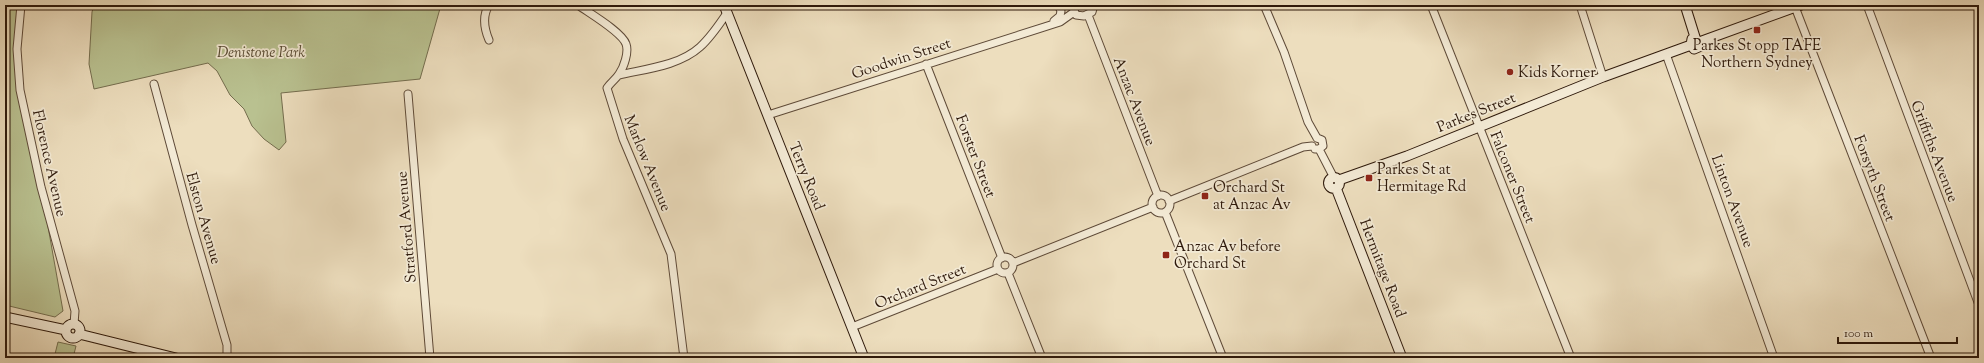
<svg xmlns="http://www.w3.org/2000/svg" width="1984" height="363" viewBox="0 0 1984 363" font-family="'Sorts Mill Goudy',serif">
	<rect width="100%" height="100%" fill="#eddebe"/>
	<filter id="stains"><feTurbulence type="fractalNoise" baseFrequency=".005" numOctaves="4"/><feColorMatrix values="0 0 0 0 .2 0 0 0 0 .09 0 0 0 0 .02 0 0 0 .5 -.17"/></filter>
	<radialGradient id="worn" r=".72"><stop offset=".6" stop-color="#630" stop-opacity="0"/><stop offset="1" stop-color="#630" stop-opacity=".3"/></radialGradient>
	<!-- green -->
	<path fill="#b9c190" stroke="#746d4e" d="M5 5H21L17 83 41 187 63 311 55 317 5 305Z
		M94 5H441L420 79 281 93 286 142 279 150 264 139 252 126 244 109 230 95 217 71 208 63 94 89 89 64 92 12Z
		M58 342 76 346 73 358H54Z"/>
	<g fill="none" stroke-linecap="round" stroke-linejoin="round">
		<!-- street casing -->
		<g stroke="#5e4a38" stroke-width="9">
			<path id="street" d="M21 5 17 49 20 90 41 187 75 311 74 324
				M578 5C589 13 622 32 626 44 629 52 624 67 619 74 616 79 611 82 607 88L623 139 671 254 684 358
				M1072 5 1076 15 1084 16 1092 12 1094 5
				M1264 5 1284 52 1308 122 1317 138
				M1431 5 1571 358
				M1580 5 1603 77
				M1867 5 1979 305
				M1795 7 1931 358
				M1088 15 1158 196
				M1054 21 1060 16 1061 11 1058 5
				M489 40C484 28 482 16 489 5
				M1666 54 1774 358
				M926 64 1002 258
				M619 75C645 69 679 66 700 47 711 37 719 25 727 13
				M154 84 192 225 227 345V358
				M408 94 430 358
				M768 115 1060 22 1074 12
				M1315 149H1319L1323 146 1322 140 1317 138
				M1319 149 1334 178
				M1152 204a9 9 0 1 1 18 0a9 9 0 1 1-18 0Z
				M1169 201 1303 147 1312 146
				M1165 212 1223 358
				M997 265a8 8 0 1 1 16 0a8 8 0 1 1-16 0Z
				M1013 263 1153 207
				M1008 273 1042 358
				M852 327 998 269"/>
		</g>
		<!-- secondary casing -->
		<g stroke="#2e190b" stroke-width="11">
			<path id="secondary" d="M724 5 864 358
				M1685 5 1695 37
				M1692 39 1691 45 1694 49 1701 46 1702 41
				M1702 41 1801 5
				M1328.5 183a5.5 5.5 0 1 1 11 0a5.5 5.5 0 1 1-11 0Z
				M1339 180 1407 156 1603 77 1691 45
				M1336 188 1402 358
				M5 317 66 330
				M66 331a7 7 0 1 1 14 0a7 7 0 1 1-14 0Z
				M79 334 176 358"/>
		</g>
		<!-- street -->
		<use href="#street" stroke="#f3ead5" stroke-width="7"/>
		<!-- secondary -->
		<use href="#secondary" stroke="#f3ead5" stroke-width="9"/>
	</g>
	<!-- markers -->
	<g fill="#8f2418" stroke="#f3ead5" stroke-width="1.5">
		<rect x="1753" y="26" width="8" height="8" rx="2"/>
		<circle cx="1510" cy="72" r="4"/>
		<rect x="1365" y="174" width="8" height="8" rx="2"/>
		<rect x="1201" y="192" width="8" height="8" rx="2"/>
		<rect x="1162" y="251" width="8" height="8" rx="2"/>
	</g>
	<g text-anchor="middle" stroke-width="3.5" stroke-linejoin="round" paint-order="stroke">
		<!-- poi labels -->
		<g font-size="15" fill="#2e190b" stroke="#f3ead5" text-anchor="start">
			<text x="1757" y="50" text-anchor="middle">Parkes St opp TAFE<tspan x="1757" dy="17">Northern Sydney</tspan></text>
			<text x="1518" y="77">Kids Korner</text>
			<text x="1377" y="174">Parkes St at<tspan x="1377" dy="17">Hermitage Rd</tspan></text>
			<text x="1213" y="192">Orchard St<tspan x="1213" dy="17">at Anzac Av</tspan></text>
			<text x="1174" y="251">Anzac Av before<tspan x="1174" dy="17">Orchard St</tspan></text>
		</g>
		<!-- park labels -->
		<g font-size="15" font-style="italic" fill="#584b33" stroke="#f3ead5">
			<text x="261" y="57">Denistone Park</text>
		</g>
		<!-- street labels -->
		<g font-size="15" fill="#2e190b" stroke="#f3ead5">
			<text transform="translate(901 58) rotate(-18)" y="5">Goodwin Street</text>
			<text transform="translate(1135 101) rotate(69)" y="5">Anzac Avenue</text>
			<text transform="translate(1476 112) rotate(-22)" y="5">Parkes Street</text>
			<text transform="translate(1935 151) rotate(69)" y="5">Griffiths Avenue</text>
			<text transform="translate(976 156) rotate(69)" y="5">Forster Street</text>
			<text transform="translate(50 163) rotate(77)" y="5">Florence Avenue</text>
			<text transform="translate(648 163) rotate(68)" y="5">Marlow Avenue</text>
			<text transform="translate(807 176) rotate(68)" y="5">Terry Road</text>
			<text transform="translate(1513 177) rotate(68)" y="5">Falconer Street</text>
			<text transform="translate(1875 178) rotate(69)" y="5">Forsyth Street</text>
			<text transform="translate(1733 201) rotate(70)" y="5">Linton Avenue</text>
			<text transform="translate(204 218) rotate(74)" y="5">Elston Avenue</text>
			<text transform="translate(406 227) rotate(-95)" y="5">Stratford Avenue</text>
			<text transform="translate(1383 268) rotate(69)" y="5">Hermitage Road</text>
			<text transform="translate(920 286) rotate(-22)" y="5">Orchard Street</text>
		</g>
	</g>
	<!-- margin -->
	<rect width="1984" height="363" fill="none" stroke="#eddebe" stroke-width="20"/>
	<rect x="6" y="6" width="1972" height="351" fill="none" stroke="#2e190b" stroke-width="2"/>
	<rect x="10" y="10" width="1964" height="343" fill="none" stroke="#2e190b"/>
	<!-- scale -->
	<path d="M1838 337v6h119v-6" fill="none" stroke="#2e190b" stroke-width="2"/>
	<text x="1844" y="337" font-size="12" fill="#2e190b" stroke="#f3ead5" stroke-width="3" paint-order="stroke">100 m</text>
	<rect width="100%" height="100%" filter="url(#stains)"/>
	<rect width="100%" height="100%" fill="url(#worn)"/>
</svg>
